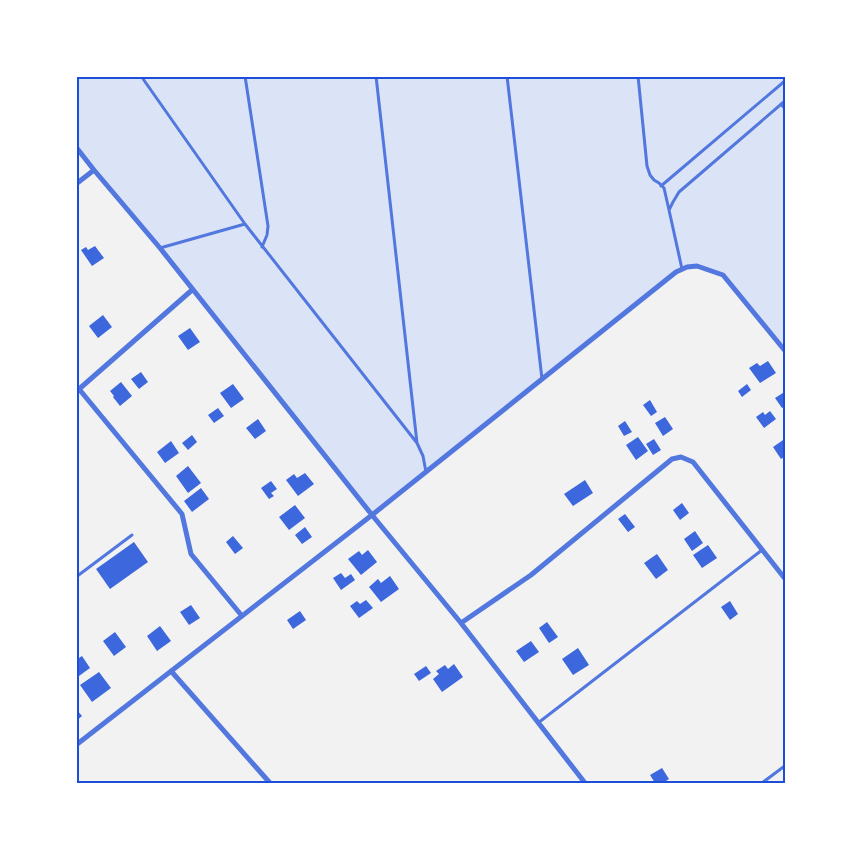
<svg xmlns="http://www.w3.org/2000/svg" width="862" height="859" viewBox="0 0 862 859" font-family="Spectral,serif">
	<rect width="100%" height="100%" fill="#f2f2f2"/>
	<!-- green -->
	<path fill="#dbe4f7" d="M76 76H786V352L723 275 697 266 676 272 372 515 76 143Z"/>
	<!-- building -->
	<path fill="#3d67dc" d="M95 246 104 258 92 266 81 250 86 247 88 250Z
		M103 315 112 327 98 338 89 326Z
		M190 328 200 342 188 350 178 336Z
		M768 361 776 373 760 383 749 368 757 363 760 366Z
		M141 372 148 382 139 389 131 379Z
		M121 382 132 396 120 406 113 397 114 396 110 391Z
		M233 384 244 399 231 408 220 393Z
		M747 384 751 390 742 397 738 391Z
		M786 391V406L782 408 775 398Z
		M650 400 657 412 651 416 643 405Z
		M218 408 224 416 214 423 208 415Z
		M770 411 776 419 764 428 756 417 763 412 765 415Z
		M665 417 673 429 663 436 655 423Z
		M258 419 266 431 255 439 246 428Z
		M625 421 632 432 624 436 618 426Z
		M192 435 197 442 188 450 182 443Z
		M638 437 648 451 636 460 626 445Z
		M786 438V456L781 459 773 447Z
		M654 439 661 450 653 455 646 444Z
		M171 441 179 453 165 463 157 452Z
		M188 466 201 483 188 493 176 476Z
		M305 473 314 484 298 496 286 480 294 474 297 478Z
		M585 480 593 493 573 506 564 494Z
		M271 481 277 489 271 493 274 496 269 499 261 488Z
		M201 488 209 499 192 512 184 501Z
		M682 503 689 513 680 520 673 510Z
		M295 505 305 518 289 530 279 517Z
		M625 514 635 527 628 532 618 519Z
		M305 527 312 537 302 544 295 535Z
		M695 531 703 543 692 551 684 539Z
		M233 536 243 548 235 554 226 542Z
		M134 542 148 562 110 589 96 569Z
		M708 545 717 558 702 568 693 555Z
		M368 550 377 562 361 575 348 559 359 551 362 555Z
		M657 554 668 570 656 579 644 563Z
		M341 573 345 578 351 574 355 580 341 590 333 578Z
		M390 576 399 589 381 602 369 587 378 579 381 583Z
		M366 600 373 608 359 618 350 606 357 601 360 604Z
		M730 601 738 614 730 620 721 607Z
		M191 605 200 618 189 625 180 612Z
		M300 611 306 620 293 629 287 620Z
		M547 622 558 637 549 643 539 628Z
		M160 626 171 641 157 651 147 636Z
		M115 632 126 647 114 656 103 641Z
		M531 641 539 652 524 662 516 651Z
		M578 648 589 665 573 675 562 659Z
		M82 656 90 668 79 676 76 673V660Z
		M454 664 463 677 442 692 433 679 439 674 436 671 445 665 448 669Z
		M426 666 431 673 419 681 414 674Z
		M99 672 111 688 92 702 80 685Z
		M76 709 82 716 76 721Z
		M662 768 669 779 663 783H655L650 775Z"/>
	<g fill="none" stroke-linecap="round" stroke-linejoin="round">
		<!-- service -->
		<path stroke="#5277de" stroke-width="3" d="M141 76 245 224 417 443
			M245 76 268 226 267 235 262 247
			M376 76 417 443 423 456 426 472
			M507 76 542 379
			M638 76 647 166 650 175 654 180 659 183 664 188 669 210
			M781 104 786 110
			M661 186 786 80
			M160 248 245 224
			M682 269 669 210 673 202 679 192 786 100
			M76 577 132 535
			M538 723 762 550
			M762 783 786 765"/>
		<!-- minor -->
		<path stroke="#5277de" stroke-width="5" d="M76 147 94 170 160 248 372 515 461 623 585 783
			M76 184 94 170
			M79 389 182 514 191 554 242 616
			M78 390 192 290
			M461 623 531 575 672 459 681 457 693 462 786 580
			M171 671 270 783
			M76 745 372 515 676 272 687 267 697 266 723 275 786 352"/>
	</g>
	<!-- border -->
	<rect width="862" height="859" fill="none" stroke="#ffffff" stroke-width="155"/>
	<rect x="78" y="78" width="706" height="704" fill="none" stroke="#1d4ed8" stroke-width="2"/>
</svg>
